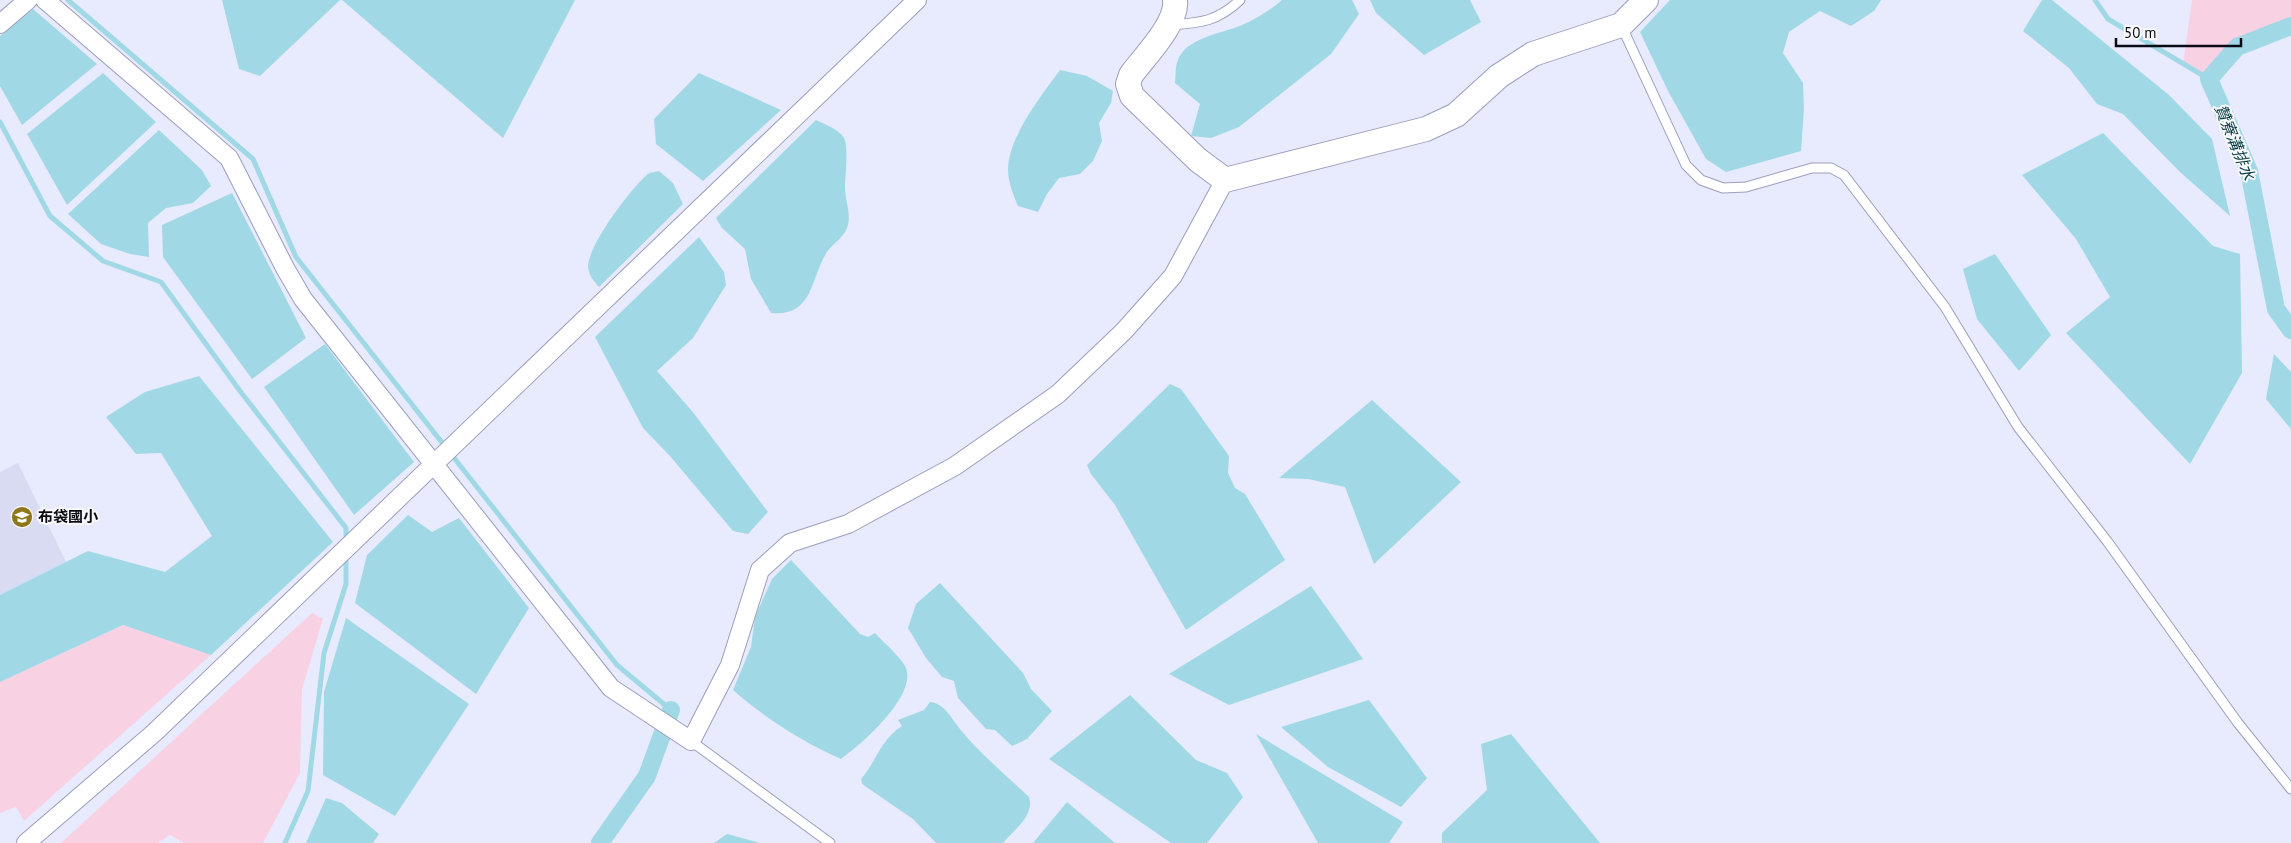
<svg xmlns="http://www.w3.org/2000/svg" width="2291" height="843" viewBox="0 0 2291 843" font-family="'PT Sans','Noto Sans TC',sans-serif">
	<rect width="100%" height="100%" fill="#e8eafe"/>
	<!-- built -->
	<path fill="#d9dbf3" d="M18 463 66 562 0 595V472Z"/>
	<!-- green -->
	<path fill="#f8d2e3" d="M2192 0H2291V26L2237 47 2209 79 2183 64Z
		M312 613 323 619 302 689 300 773 263 843H184L170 835 158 843H61Z
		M123 625 211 655 24 821 16 807 0 813V682Z"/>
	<!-- water -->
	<path fill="#a0d9e5" d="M222 0H340L260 76 239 69Z
		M342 0H575L503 138Z
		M1282 0H1352L1359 14 1331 54 1239 127 1211 138 1191 136 1200 104 1175 83C1176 77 1175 69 1177 63 1184 37 1222 34 1242 25 1256 19 1271 10 1282 0Z
		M1370 0H1470L1481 22 1424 55 1376 13Z
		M1670 0H1881L1874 11 1851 26 1820 11 1789 32 1783 53 1803 83 1804 109 1801 151 1726 172 1706 159 1668 91 1640 32Z
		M2042 0H2052L2169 95 2212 139 2230 216 2180 172 2123 114 2097 104 2069 68 2023 31Z
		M33 9 97 64 22 125 0 86V36Z
		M1060 70 1087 76 1113 91 1111 103 1099 123 1102 141 1093 161 1080 174 1059 178 1047 194 1038 212 1018 206C1013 194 1008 182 1008 169 1009 136 1041 96 1060 70Z
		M103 73 156 122 67 205 27 134Z
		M699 73 781 110 703 181 656 144 654 119Z
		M816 120C825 125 838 128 844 138 849 147 845 176 845 187 845 199 851 214 848 225 845 237 833 243 827 252 810 278 814 317 771 313L751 279 745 249 722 228 716 218Z
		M159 130 202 170 211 186 193 203 166 208 148 223 149 257 130 254 101 244 68 214Z
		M2103 133 2213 246 2240 254 2242 373 2190 464 2066 333 2110 297 2076 239 2022 175Z
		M659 171 673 183 683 204 599 287C594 281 589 276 588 267 588 245 631 188 648 174 651 172 655 172 659 171Z
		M232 193 306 338 252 379 163 257 162 225Z
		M699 237 724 272 726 285 693 338 657 371 692 411 768 512 748 534 733 531 670 456 643 428 595 337Z
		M1995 254 2051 335 2019 371 1977 319 1963 269Z
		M325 344 414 462 354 515 264 387Z
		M2274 354 2291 372V429L2266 399Z
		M199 376 333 542 211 655 123 625 0 682V595L88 551 165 572 212 536 161 453 136 454 106 417 145 392Z
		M1170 384 1181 389 1229 456 1228 473 1235 488 1245 494 1285 560 1186 630 1115 505 1091 474 1087 465Z
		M1372 400 1461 482 1374 564 1345 487 1308 479 1279 478Z
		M408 515 432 532 459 518 529 608 476 694 355 603 367 555Z
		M791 560 860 634 868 637 875 633C882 641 902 658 906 668 917 696 861 745 841 759 802 742 765 718 733 690L751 647 755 617 772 579Z
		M940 583 1023 673 1031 689 1052 711 1027 739 1012 746 995 730 986 729 958 698 954 681 942 677 926 658 908 628 916 604Z
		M1311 586 1363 659 1229 705 1169 674Z
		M346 618 469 704 395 816 323 775 324 692Z
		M1130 695 1196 760 1227 773 1243 797 1207 843H1171L1049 759Z
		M1369 700 1427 778 1401 807 1328 767 1281 727Z
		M930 702C944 703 952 719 960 729 980 754 1006 775 1029 797 1035 815 1014 830 1003 843H936L913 819 862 784 861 779C876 762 881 739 902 726L898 720 924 710Z
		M1256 734 1403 822 1389 843H1318Z
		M1511 734 1600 843H1442V833L1487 790 1481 744Z
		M326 798 342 803 379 834 373 843H306Z
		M1067 802 1115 843H1033Z
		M727 834 760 843H714Z"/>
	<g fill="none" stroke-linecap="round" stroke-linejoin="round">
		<!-- stream -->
		<path stroke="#a0d9e5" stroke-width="5" d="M68 0 253 159 296 257 617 665 671 710
			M2095 0 2108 19 2209 79
			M0 122 50 216 103 261 161 282 240 391 346 528V541
			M285 843 308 791 324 653 346 584V555"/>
		<!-- canal -->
		<path stroke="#a0d9e5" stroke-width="18" d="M2291 26 2237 47 2209 79 2249 171 2276 309 2291 330
			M600 843 647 776 671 710"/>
		<!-- lane casing -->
		<g stroke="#9b9ebe" stroke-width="11">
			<path id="lane" d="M1171 25C1201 23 1218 21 1240 0
				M1621 25 1686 165 1701 180 1723 188 1746 187 1812 168H1831L1844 175 1945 307 2018 427 2107 541 2238 723 2291 789
				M691 741 830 843"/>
		</g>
		<!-- street casing -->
		<g stroke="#9b9ebe" stroke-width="20">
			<path id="street" d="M45 0 229 158 285 268 303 299 611 688 691 741 730 665 760 570 790 543 848 524 955 466 1058 394 1124 331 1173 276 1225 180
				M0 24 28 0
				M26 843 154 733 917 0"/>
		</g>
		<!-- secondary casing -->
		<g stroke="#9b9ebe" stroke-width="26">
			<path id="secondary" d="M1175 0C1178 23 1145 56 1131 75L1128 84 1132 96 1198 160 1225 180 1426 129 1456 115 1499 76 1533 54 1621 25 1646 0"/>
		</g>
		<!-- lane -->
		<use href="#lane" stroke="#fff" stroke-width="9"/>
		<!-- street -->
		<use href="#street" stroke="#fff" stroke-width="18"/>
		<!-- secondary -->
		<use href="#secondary" stroke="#fff" stroke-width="24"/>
	</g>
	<!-- icons -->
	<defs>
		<g id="school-disc" transform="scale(1.125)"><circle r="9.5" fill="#90761b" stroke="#f9f9f9"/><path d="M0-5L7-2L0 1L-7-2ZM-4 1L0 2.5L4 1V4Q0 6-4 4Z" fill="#fff"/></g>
	</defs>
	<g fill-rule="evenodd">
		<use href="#school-disc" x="22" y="517"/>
	</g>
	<g text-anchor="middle" stroke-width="4" stroke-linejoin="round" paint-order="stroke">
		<!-- poi labels -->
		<g font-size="15" font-weight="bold" fill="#0b0b16" stroke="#f9f9f9" text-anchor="start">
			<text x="38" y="522">布袋國小</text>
		</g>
		<!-- water labels -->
		<g font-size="16" font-style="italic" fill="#063c45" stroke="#f9f9f9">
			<text transform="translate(2235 142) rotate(68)" y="6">贊寮溝排水</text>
		</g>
	</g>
	<!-- scale -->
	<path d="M2116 38v8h125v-8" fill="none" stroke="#0b0b16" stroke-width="2.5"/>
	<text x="2124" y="38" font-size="15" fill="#0b0b16" stroke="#f9f9f9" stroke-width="4" paint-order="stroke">50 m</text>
</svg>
